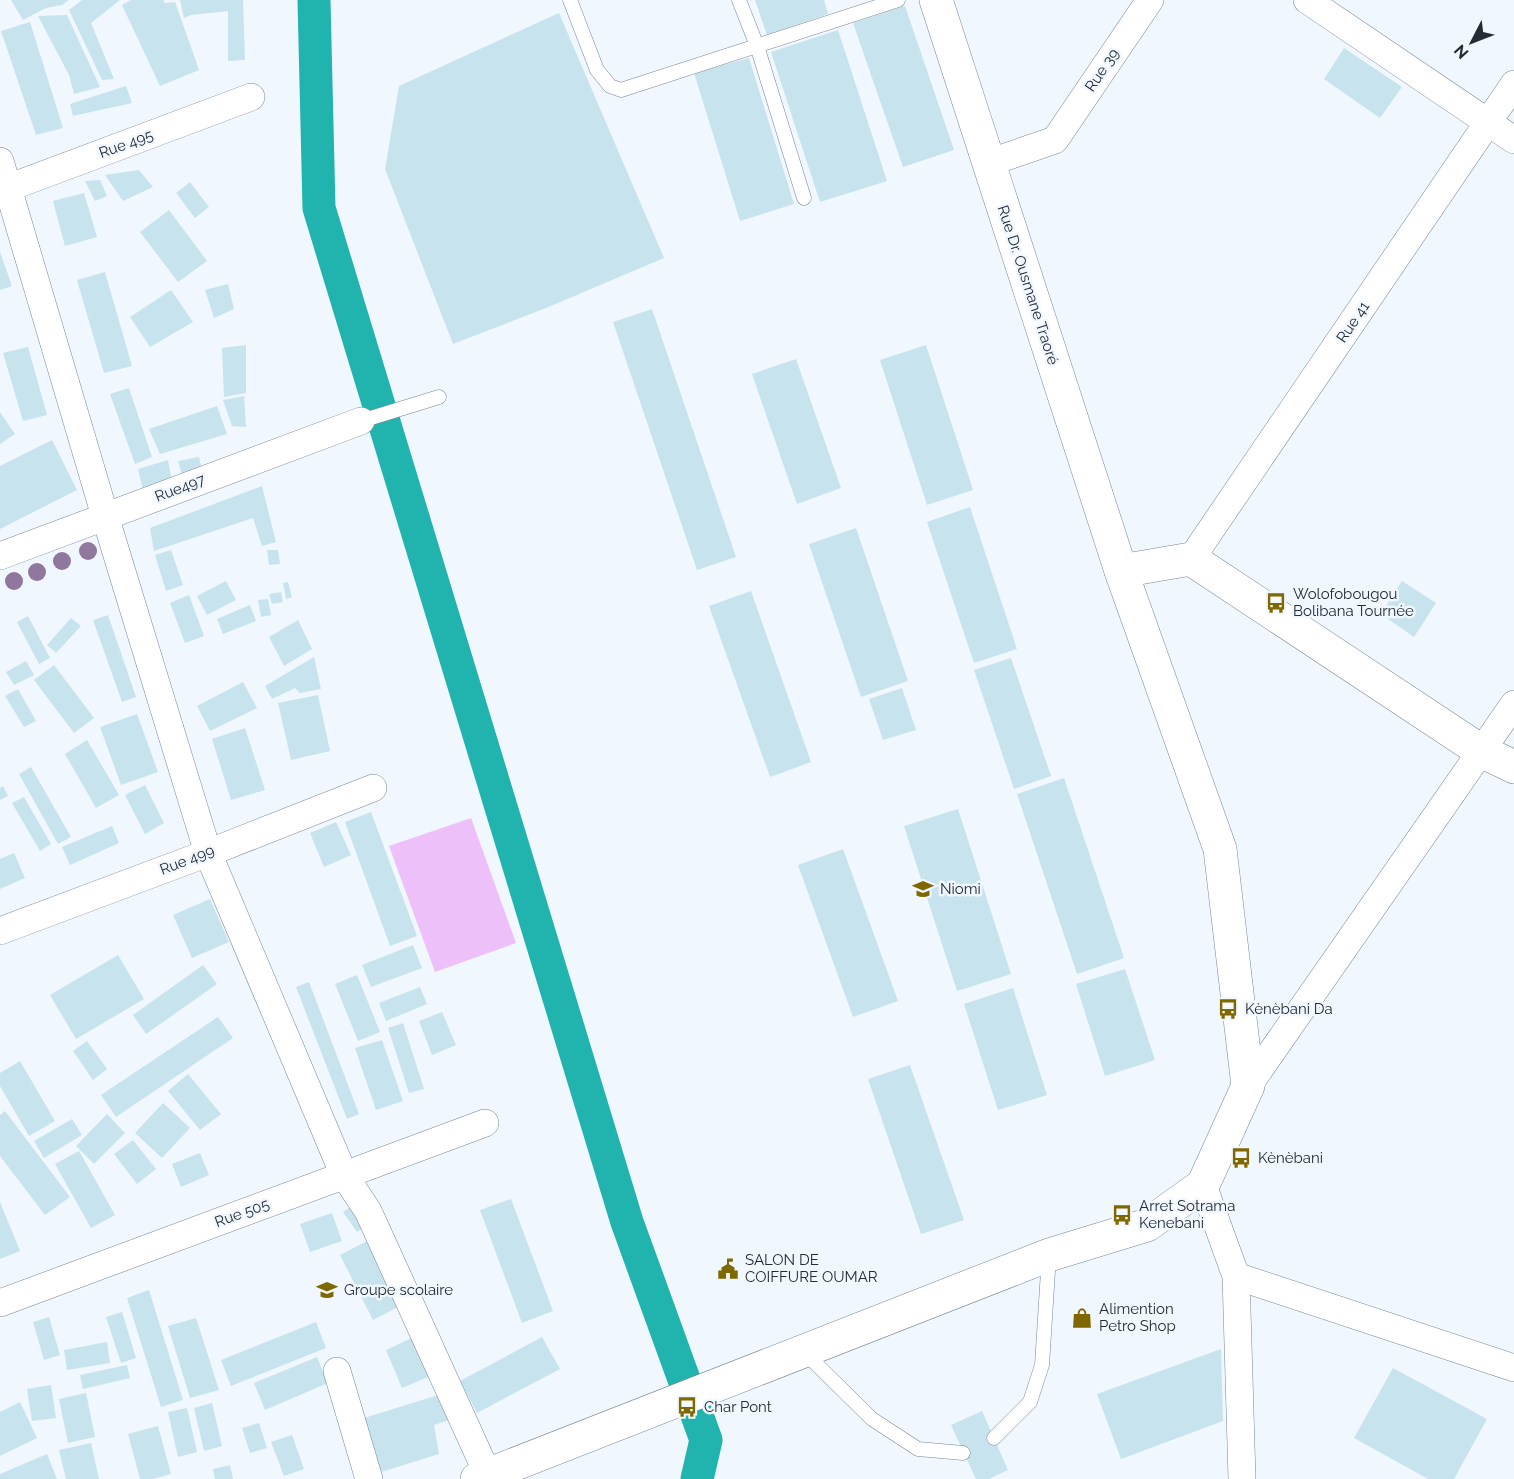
<svg xmlns="http://www.w3.org/2000/svg" width="1514" height="1479" viewBox="0 0 1514 1479" font-family="Raleway,sans-serif">
	<rect width="100%" height="100%" fill="#f0f7ff"/>
	<!-- green -->
	<path fill="#eec0fa" d="M471 818 516 943 435 972 389 846Z"/>
	<g fill="none" stroke-linecap="round" stroke-linejoin="round">
		<!-- canal -->
		<path stroke="#21b3ad" stroke-width="33" d="M314 0 319 208 627 1222 706 1440 697 1479"/>
	</g>
	<!-- building -->
	<path fill="#c7e3ed" d="M11 0H69L62 5 46 8 23 20Z
		M82 0H120L91 23 114 79 102 80 69 10Z
		M131 0H163L165 3 175 2 199 70 160 86 122 5Z
		M180 0H243L245 60 228 61V11L191 15 184 18Z
		M755 0H824L828 14 767 35Z
		M905 6 954 150 903 167 853 23Z
		M559 13 664 258 546 308 453 344 385 169 399 86Z
		M67 15 100 87 74 94 69 75 38 16Z
		M30 22 63 128 36 135 1 31Z
		M838 30 887 181 820 202 771 52Z
		M1344 48 1402 87 1380 118 1324 79Z
		M749 58 794 204 740 221 694 73Z
		M126 86 132 103 73 116 70 104Z
		M139 170 153 187 123 201 105 175Z
		M100 180 107 196 95 201 85 181Z
		M190 182 209 207 195 218 176 193Z
		M84 193 97 237 65 246 53 201Z
		M169 210 207 261 178 282 140 232Z
		M0 252 12 286 0 290Z
		M105 272 132 366 104 373 77 280Z
		M228 284 234 309 214 318 205 290Z
		M171 290 193 322 150 347 130 317Z
		M652 309 736 557 697 570 613 322Z
		M246 345V393L224 397 222 348Z
		M926 345 973 490 927 505 880 360Z
		M28 347 47 415 23 421 3 353Z
		M796 359 841 488 797 504 752 374Z
		M129 388 152 457 135 464 110 394Z
		M244 396 246 427 232 426 223 400Z
		M217 406 227 434 160 454 149 429Z
		M0 412 15 434 0 444Z
		M52 440 77 490 0 529V466Z
		M199 457 203 475 183 479 178 461Z
		M168 460 172 482 143 490 138 469Z
		M262 486 276 542 262 546 253 518 154 551 150 528Z
		M970 507 1017 649 974 663 927 522Z
		M856 528 908 681 861 697 809 544Z
		M171 550 183 585 166 591 155 555Z
		M267 550H278L280 564 269 565Z
		M226 581 236 600 207 615 197 596Z
		M1402 581 1436 603 1414 637 1381 614Z
		M288 582 292 597 286 599 283 583Z
		M751 591 811 762 770 777 709 606Z
		M281 592 283 602 272 604 269 594Z
		M189 595 204 636 185 643 170 603Z
		M268 599 271 615 261 617 258 600Z
		M250 605 256 621 223 634 217 619Z
		M108 615 136 697 122 702 93 620Z
		M28 616 50 658 39 664 17 622Z
		M71 618 81 626 56 653 47 645Z
		M298 620 312 649 284 666 269 637Z
		M314 657 321 689 300 693 295 688 272 699 265 686Z
		M1011 658 1051 776 1014 789 974 670Z
		M26 661 34 675 14 685 6 672Z
		M54 665 94 718 74 733 34 680Z
		M243 682 257 708 210 731 197 706Z
		M902 688 916 730 883 740 869 699Z
		M18 689 36 721 24 727 5 696Z
		M318 695 330 751 291 760 278 703Z
		M137 714 158 772 121 785 100 727Z
		M245 728 265 790 231 800 212 739Z
		M87 740 119 795 96 808 65 754Z
		M31 767 71 837 58 844 19 774Z
		M1064 778 1124 958 1077 974 1017 794Z
		M145 785 164 823 145 834 125 795Z
		M3 786 8 796 0 800V788Z
		M24 797 51 844 40 851 12 803Z
		M958 809 1011 974 957 991 904 826Z
		M371 812 417 936 390 946 345 822Z
		M336 822 351 855 324 867 310 833Z
		M112 826 119 843 70 865 62 847Z
		M843 849 898 1001 853 1017 798 865Z
		M14 853 25 878 0 889V859Z
		M210 899 229 942 192 958 173 915Z
		M413 945 422 968 371 987 362 965Z
		M118 955 144 999 76 1039 50 995Z
		M203 965 217 984 146 1034 133 1015Z
		M1125 969 1155 1060 1105 1076 1076 984Z
		M357 975 380 1032 358 1041 335 984Z
		M309 982 359 1114 347 1119 296 987Z
		M420 987 427 1004 386 1021 379 1003Z
		M1013 988 1047 1095 998 1110 964 1004Z
		M442 1012 456 1045 432 1055 419 1021Z
		M218 1017 233 1038 116 1117 101 1095Z
		M403 1023 424 1089 409 1093 388 1028Z
		M382 1040 403 1101 376 1110 355 1048Z
		M87 1041 107 1069 93 1080 73 1051Z
		M20 1061 55 1121 29 1136 0 1086V1073Z
		M910 1065 964 1220 921 1234 868 1079Z
		M188 1074 221 1114 200 1130 168 1091Z
		M163 1103 190 1128 162 1158 135 1133Z
		M5 1111 70 1197 45 1215 0 1156V1115Z
		M107 1114 125 1133 94 1164 76 1146Z
		M72 1119 82 1135 44 1158 34 1141Z
		M133 1140 156 1169 137 1184 114 1154Z
		M79 1151 115 1215 91 1228 55 1164Z
		M200 1153 209 1175 181 1187 172 1164Z
		M511 1199 553 1311 522 1323 480 1210Z
		M0 1202 20 1251 0 1259Z
		M353 1205 367 1225 357 1232 343 1212Z
		M332 1213 342 1241 310 1252 300 1224Z
		M371 1239 404 1304 373 1320 340 1255Z
		M149 1290 183 1400 161 1407 127 1298Z
		M122 1312 136 1358 121 1363 106 1317Z
		M49 1317 60 1355 44 1360 33 1322Z
		M196 1318 219 1390 190 1398 168 1326Z
		M316 1322 326 1348 231 1386 221 1360Z
		M416 1336 433 1375 402 1388 386 1350Z
		M542 1337 560 1369 477 1413 460 1381Z
		M107 1342 110 1363 67 1370 64 1350Z
		M1221 1349 1223 1421 1121 1459 1097 1394Z
		M317 1357 328 1383 265 1410 254 1383Z
		M127 1365 130 1378 83 1389 80 1375Z
		M1393 1368 1487 1419 1454 1479H1428L1354 1438Z
		M51 1385 56 1418 32 1421 27 1389Z
		M448 1392 458 1417 434 1425 439 1454 381 1472 361 1419Z
		M86 1393 95 1437 68 1443 59 1399Z
		M20 1402 37 1438 0 1456V1412Z
		M212 1403 222 1446 204 1451 194 1408Z
		M187 1408 197 1452 178 1457 168 1412Z
		M982 1411 1008 1470 989 1479H976L951 1425Z
		M259 1423 267 1448 250 1453 242 1428Z
		M158 1426 171 1474 153 1479H140L128 1434Z
		M292 1435 304 1469 284 1476 271 1442Z
		M91 1443 99 1479H66L59 1450Z
		M47 1454 57 1479H0V1474Z
		M230 1465 233 1479H215L213 1469Z"/>
	<g fill="none" stroke-linecap="round" stroke-linejoin="round">
		<!-- service casing -->
		<g stroke="#788698" stroke-width="15">
			<path id="service" d="M570 0 597 70 610 86 621 90 898 0
				M739 0 757 46 804 198
				M361 421 439 397
				M804 1352 872 1419 918 1449 963 1453
				M994 1438 1030 1402 1042 1365 1049 1255"/>
		</g>
		<!-- minor casing -->
		<g stroke="#788698" stroke-width="28">
			<path id="minor" d="M1307 0 1514 140
				M0 161 105 516 208 853 344 1175 368 1211 488 1475
				M988 163 1055 140 1150 0
				M0 191 251 97
				M0 556 361 421
				M1191 559 1514 84
				M0 931 208 853 373 788
				M1248 1086 1514 704
				M1203 1185 1236 1276 1242 1479
				M1236 1276 1514 1368
				M0 1303 485 1123
				M337 1371 369 1479"/>
		</g>
		<!-- tertiary casing -->
		<g stroke="#788698" stroke-width="34">
			<path id="tertiary" d="M1121 571 1191 559 1481 751 1514 767"/>
		</g>
		<!-- secondary casing -->
		<g stroke="#788698" stroke-width="34">
			<path id="secondary" d="M477 1479 1049 1255 1147 1225 1203 1185 1248 1086 1220 849 1121 571 936 0"/>
		</g>
		<!-- service -->
		<use href="#service" stroke="#fff" stroke-width="14"/>
		<!-- minor -->
		<use href="#minor" stroke="#fff" stroke-width="27"/>
		<!-- tertiary -->
		<use href="#tertiary" stroke="#fff" stroke-width="33"/>
		<!-- secondary -->
		<use href="#secondary" stroke="#fff" stroke-width="33"/>
	</g>
	<!-- trees -->
	<g fill="#90779e">
		<circle cx="88" cy="551" r="9"/>
		<circle cx="62" cy="561" r="9"/>
		<circle cx="37" cy="572" r="9"/>
		<circle cx="14" cy="581" r="9"/>
	</g>
	<!-- icons -->
	<defs>
		<g id="bus-bare" transform="scale(1.62)"><path d="M-5-6H5V4H4V6H2V4H-2V6H-4V4H-5ZM-3.5-4V0h7V-4ZM-3.5 1.2v1.5H-2V1.2ZM2 1.2v1.5H3.5V1.2Z" fill="#7f6800" stroke="#f0f7ff" stroke-width="2.5" paint-order="stroke"/></g>
		<g id="school-bare" transform="scale(1.62)"><path d="M0-5L7-2L0 1L-7-2ZM-4 1L0 2.5L4 1V4Q0 6-4 4Z" fill="#7f6800" stroke="#f0f7ff" stroke-width="2.5" paint-order="stroke"/></g>
		<g id="civic-bare" transform="scale(1.62)"><path d="M-.6-6.5H3V-4.5H.6V-3L4-1V1h2V6H-6V1h2V-1L-.6-3ZM-1.2 2.5V6h2.4V2.5Z" fill="#7f6800" stroke="#f0f7ff" stroke-width="2.5" paint-order="stroke"/></g>
		<g id="shop-bare" transform="scale(1.62)"><path d="M-5-2.5h2.3a2.7 3.5 0 0 1 5.4 0H5L5.5 6h-11ZM-1.5-2.5h3a1.5 2.3 0 0 0-3 0Z" fill="#7f6800" stroke="#f0f7ff" stroke-width="2.5" paint-order="stroke"/></g>
	</defs>
	<g fill-rule="evenodd">
		<use href="#bus-bare" x="1276" y="603"/>
		<use href="#school-bare" x="923" y="889"/>
		<use href="#bus-bare" x="1228" y="1009"/>
		<use href="#bus-bare" x="1241" y="1158"/>
		<use href="#bus-bare" x="1122" y="1215"/>
		<use href="#civic-bare" x="728" y="1269"/>
		<use href="#school-bare" x="327" y="1290"/>
		<use href="#shop-bare" x="1082" y="1318"/>
		<use href="#bus-bare" x="687" y="1407"/>
	</g>
	<g text-anchor="middle" stroke-width="5" stroke-linejoin="round" paint-order="stroke">
		<!-- street labels -->
		<g font-size="15" fill="#252b33" stroke="#f0f7ff">
			<text transform="translate(1102 70) rotate(-56)" y="5">Rue 39</text>
			<text transform="translate(126 144) rotate(-20)" y="5">Rue 495</text>
			<text transform="translate(1028 285) rotate(72)" y="5">Rue Dr. Ousmane Traoré</text>
			<text transform="translate(1353 322) rotate(-56)" y="5">Rue 41</text>
			<text transform="translate(180 488) rotate(-21)" y="5">Rue497</text>
			<text transform="translate(187 860) rotate(-21)" y="5">Rue 499</text>
			<text transform="translate(242 1213) rotate(-20)" y="5">Rue 505</text>
		</g>
		<!-- poi labels -->
		<g font-size="15" fill="#252b33" stroke="#f0f7ff" text-anchor="start">
			<text x="1293" y="599">Wolofobougou<tspan x="1293" dy="17">Bolibana Tournée</tspan></text>
			<text x="940" y="894">Niomi</text>
			<text x="1245" y="1014">Kènèbani Da</text>
			<text x="1258" y="1163">Kènèbani</text>
			<text x="1139" y="1211">Arret Sotrama<tspan x="1139" dy="17">Kenebani</tspan></text>
			<text x="745" y="1265">SALON DE<tspan x="745" dy="17">COIFFURE OUMAR</tspan></text>
			<text x="344" y="1295">Groupe scolaire</text>
			<text x="1099" y="1314">Alimention<tspan x="1099" dy="17">Petro Shop</tspan></text>
			<text x="704" y="1412">Char Pont</text>
		</g>
	</g>
	<!-- north arrow -->
	<g transform="translate(1472 42) rotate(228)" stroke="#f0f7ff" stroke-width="4.5" paint-order="stroke">
	<path d="M0-4.5L10 22L0 15L-10 22Z" fill="#252b33"/>
	<text y="-9" font-size="16" font-weight="bold" text-anchor="middle" fill="#252b33">N</text>
	</g>
</svg>
